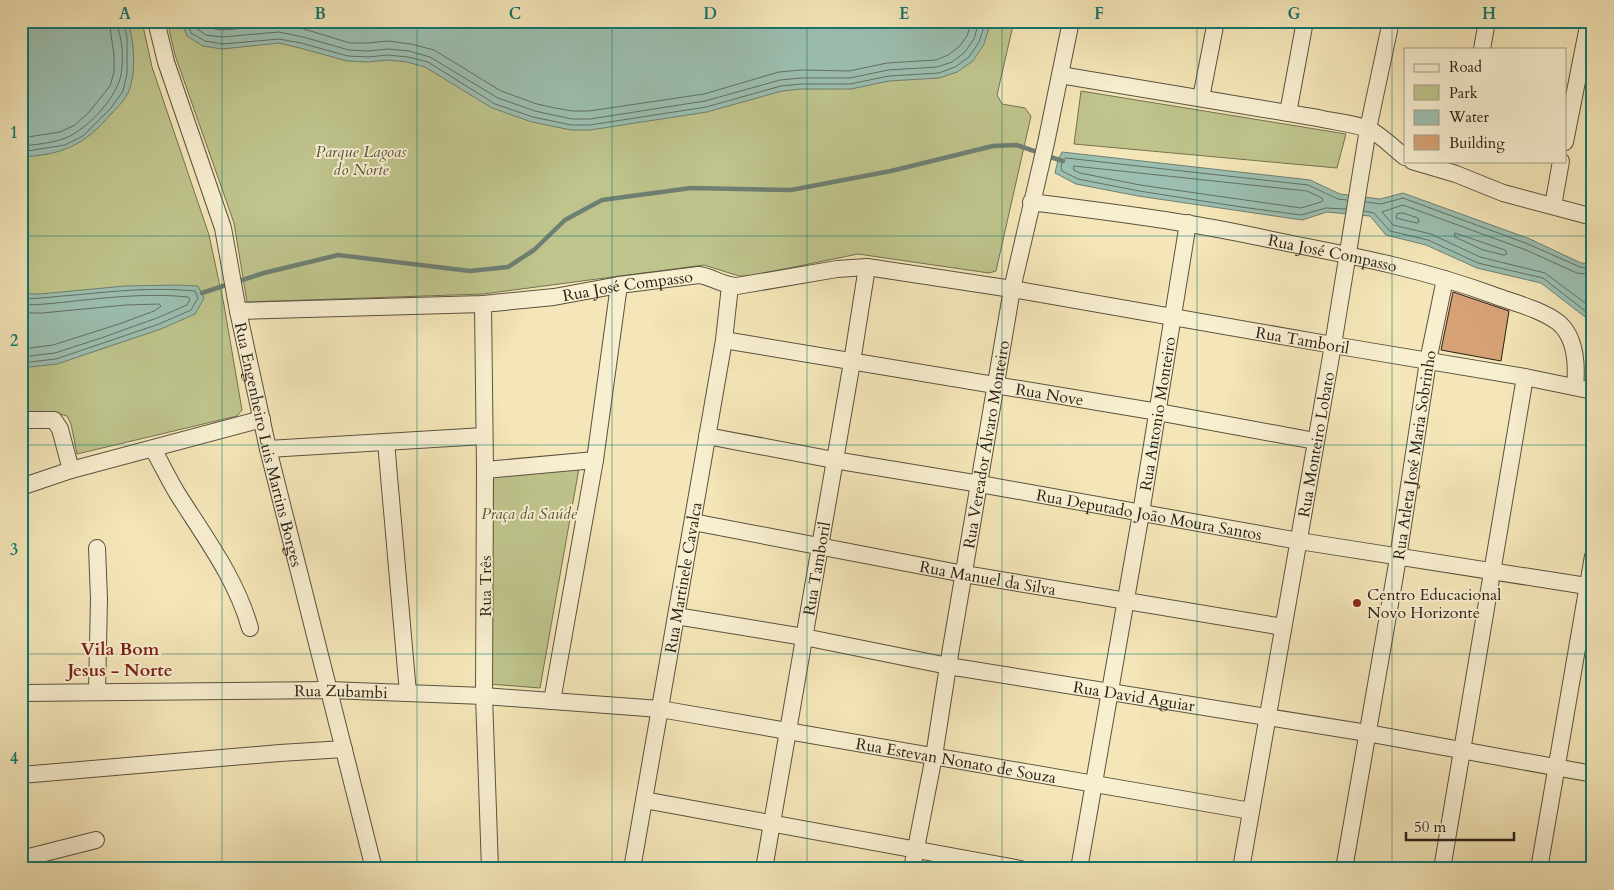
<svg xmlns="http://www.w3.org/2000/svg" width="1614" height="890" viewBox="0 0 1614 890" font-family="Cardo,serif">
	<rect width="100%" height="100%" fill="#f4e6b8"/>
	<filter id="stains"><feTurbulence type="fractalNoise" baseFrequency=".004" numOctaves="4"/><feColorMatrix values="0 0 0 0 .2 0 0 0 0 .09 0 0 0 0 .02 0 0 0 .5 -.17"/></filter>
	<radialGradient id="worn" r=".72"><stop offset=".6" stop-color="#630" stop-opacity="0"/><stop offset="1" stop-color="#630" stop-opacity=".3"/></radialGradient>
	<!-- green -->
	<path fill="#bfc48c" stroke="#747252" d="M21 21H142L152 67 209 235 224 305 242 410 237 416 77 454 71 424 67 416 53 412H21Z
		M167 21H1014L997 95 1002 104 1025 108 1031 116 996 271 989 273 858 254 750 276H739L704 265 483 294 247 302 234 223 175 55Z
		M1081 91 1346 134 1337 168 1074 144Z
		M579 468 540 688 489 684V474Z"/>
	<!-- water -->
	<path fill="#9cbfb1" stroke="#6e7f73" d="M21 21H128C134 43 137 72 128 93 124 101 117 108 111 114 85 145 62 155 21 157Z
		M181 21H991L984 44 973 61 957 72 939 78 889 81 851 89H801L782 91 707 112 590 130H571L532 122 492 108 425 67 407 62 387 60 368 62 347 61 300 48 279 43 222 49 203 46 187 36Z
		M1062 152 1310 180 1340 194 1380 199 1403 193 1530 239 1581 263 1593 264V323L1541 283 1477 268 1426 245 1386 235 1370 216 1327 212 1302 220 1138 196 1076 184 1055 173 1058 160Z
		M177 285 198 286 204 298 195 314 161 329 57 364 21 368V294H40L125 286Z"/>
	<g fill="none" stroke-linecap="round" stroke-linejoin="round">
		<!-- shore -->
		<path stroke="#627064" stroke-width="1" d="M187 21 191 33 205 41 223 44 279 39 301 43 348 56 368 57 387 55 408 57 428 62 495 104 533 117 571 125H590L706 107 781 86 801 84H850L889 76 939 73 955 67 969 57 979 42 986 21
			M193 21 196 28 206 35 222 37 279 32 303 37 349 50 368 51 388 49 409 51 430 57 498 98 535 111 553 115 572 119H590L705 101 780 80 801 78H850L888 70 937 67 952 62 964 53 974 39 979 21
			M201 21 209 28 223 30 280 25 304 29 350 43H368L388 41 411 44 434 50 501 91 537 104 555 108 572 111H589L704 94 779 72 801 70 849 71 887 63 936 60 948 55 959 47 967 36 972 21
			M21 138 60 132 75 125 89 112 110 86 114 72V55L109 21
			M21 146C34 145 51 143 63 139 86 131 116 99 121 75 123 63 123 48 120 36 119 31 117 27 117 21
			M21 152 65 145 83 136 111 108 123 91 127 74V37L123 21
			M1074 166 1307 191 1322 198 1323 200 1321 202 1301 208 1140 185 1080 173 1074 170Z
			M1366 202 1381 204 1403 198 1528 244 1580 267 1593 269
			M1346 209 1326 208 1301 215 1241 207 1139 191 1078 179 1062 171C1060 167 1062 159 1066 158L1308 185 1338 199 1347 200
			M1364 211 1374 213 1390 231 1428 240 1478 263 1543 278 1593 317
			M1403 213 1418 218 1419 222 1417 223 1396 218 1397 214Z
			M1455 233 1505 250 1507 254 1504 255 1483 250 1455 237Z
			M1593 275 1577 273 1526 250 1403 205 1382 212 1393 225 1431 234 1480 257 1545 273 1593 309
			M21 299C39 299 57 296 75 295 114 291 156 287 195 291L198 298 191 310 159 324 56 359 21 363
			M21 305C40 305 57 303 75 301 112 297 151 293 188 297L190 299 187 305 157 318 101 338 55 353 21 357
			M21 313H42L126 305 159 304 161 306 154 311 119 324 53 345 21 349"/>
		<!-- stream -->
		<path stroke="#6e7f73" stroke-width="4.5" d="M1047 156 1063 161
			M236 282 264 273 338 255 470 271 508 267 534 250 565 220 602 200 691 188 791 190 891 171 993 146 1016 145 1040 153
			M202 293 229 284"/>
	</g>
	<!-- building -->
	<path fill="#d6a275" stroke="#282017" d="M1453 292 1509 311 1501 361 1441 350Z"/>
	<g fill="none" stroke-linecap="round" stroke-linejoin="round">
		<!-- minor casing -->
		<g stroke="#5b523f" stroke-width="18">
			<g id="minor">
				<path id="s1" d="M156 21 166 62 223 228 238 311 268 449 374 869"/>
				<path d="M1482 49 1487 21"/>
				<path d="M1060 75 1318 118C1334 122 1352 123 1368 129 1382 135 1393 148 1405 157"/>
				<path d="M1201 98 1216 21"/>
				<path d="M1288 113 1305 21"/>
				<path d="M1565 142 1589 21"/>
				<path d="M1412 161 1456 174 1503 193 1593 217"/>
				<path id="s2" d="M1031 202C1084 209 1136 215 1189 224 1223 229 1258 237 1292 244 1360 257 1428 271 1493 295 1514 303 1541 309 1559 323 1576 338 1577 366 1575 387"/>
				<path d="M1553 206 1561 161"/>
				<path d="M483 304 485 470 484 696 490 869"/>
				<path id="s3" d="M238 311 483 304 554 297 619 285 699 275C713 277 723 286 737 286L837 269 867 267 1012 289 1333 345 1525 377 1593 391"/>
				<path id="s4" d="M724 340 1158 412 1315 441"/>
				<path d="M21 420H54L60 429 71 470"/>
				<path id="s5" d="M707 436 834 460 980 484 1299 541 1593 587"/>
				<path d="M386 442 408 693"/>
				<path d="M153 449C161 463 168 478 177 493 204 536 236 578 250 628"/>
				<path d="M268 449 484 436"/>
				<path d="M485 470 595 460"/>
				<path d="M21 487 71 470 262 419"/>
				<path id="s6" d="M693 522 964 574 1283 627"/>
				<path id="s7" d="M676 616 804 637 948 666 1367 733 1593 774"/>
				<path d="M97 691 99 599 97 548"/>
				<path id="s8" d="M21 693 329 690 484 696 660 709 1251 811"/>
				<path d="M552 701 595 460 619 285"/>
				<path d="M21 775 280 753 344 749"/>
				<path d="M644 800 1021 869"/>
				<path d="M21 859 96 840"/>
				<path id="s9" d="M632 869 724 340 730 286"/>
				<path id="s10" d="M764 869 852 362 867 267"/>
				<path id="s11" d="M912 869 934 756 948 666 1012 289 1046 143 1071 21"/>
				<path id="s12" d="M1079 869 1141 513 1188 223"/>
				<path id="s13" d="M1241 869 1333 345 1368 129 1391 21"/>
				<path id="s14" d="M1344 869 1398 558 1428 361 1445 279"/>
				<path d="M1442 869 1525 377"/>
				<path d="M1539 869 1593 556"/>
			</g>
		</g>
		<!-- minor -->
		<use href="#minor" stroke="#f8efd1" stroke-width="16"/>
	</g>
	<!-- grid -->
	<path fill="none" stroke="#0f766e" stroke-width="1" stroke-opacity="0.55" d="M222 21V869M417 21V869M612 21V869M807 21V869M1002 21V869M1197 21V869M1392 21V869M21 236H1593M21 445H1593M21 654H1593"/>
	<!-- markers -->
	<circle fill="#8f2418" stroke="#f8efd1" stroke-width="2" cx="1357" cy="603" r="5"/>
	<g text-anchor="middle" stroke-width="4" stroke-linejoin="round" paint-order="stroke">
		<!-- park labels -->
		<g font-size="16" font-style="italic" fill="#55513a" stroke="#f8efd1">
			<text x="361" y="157">Parque Lagoas<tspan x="361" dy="18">do Norte</tspan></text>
			<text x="529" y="519">Praça da Saúde</text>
		</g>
		<!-- street labels -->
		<g font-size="16" fill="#282017" stroke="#f8efd1">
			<text dy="6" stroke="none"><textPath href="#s2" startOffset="306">Rua José Compasso</textPath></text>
			<text dy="6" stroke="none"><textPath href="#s3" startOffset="391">Rua José Compasso</textPath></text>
			<text dy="6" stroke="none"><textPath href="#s3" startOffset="1076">Rua Tamboril</textPath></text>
			<text dy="6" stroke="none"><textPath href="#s4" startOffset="330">Rua Nove</textPath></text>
			<text dy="6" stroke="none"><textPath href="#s12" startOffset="462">Rua Antonio Monteiro</textPath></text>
			<text dy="6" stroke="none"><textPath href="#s1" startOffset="439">Rua Engenheiro Luis Martins Borges</textPath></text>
			<text dy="6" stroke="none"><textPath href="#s11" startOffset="431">Rua Vereador Álvaro Monteiro</textPath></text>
			<text dy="6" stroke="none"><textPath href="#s13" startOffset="431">Rua Monteiro Lobato</textPath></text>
			<text dy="6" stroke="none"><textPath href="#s14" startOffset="420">Rua Atleta José Maria Sobrinho</textPath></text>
			<text dy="6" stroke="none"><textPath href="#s5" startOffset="449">Rua Deputado João Moura Santos</textPath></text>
			<text dy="6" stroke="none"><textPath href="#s10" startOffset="305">Rua Tamboril</textPath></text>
			<text dy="6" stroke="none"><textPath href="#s6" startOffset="300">Rua Manuel da Silva</textPath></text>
			<text dy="6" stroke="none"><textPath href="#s9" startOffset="296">Rua Martinele Cavalca</textPath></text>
			<text transform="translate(485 586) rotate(-90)" y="6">Rua Três</text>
			<text dy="6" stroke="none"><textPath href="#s8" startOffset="320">Rua Zubambi</textPath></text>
			<text dy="6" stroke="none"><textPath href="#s7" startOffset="465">Rua David Aguiar</textPath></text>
			<text dy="6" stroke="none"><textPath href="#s8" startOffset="940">Rua Estevan Nonato de Souza</textPath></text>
		</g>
		<!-- poi labels -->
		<g font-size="16" fill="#282017" stroke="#f8efd1" text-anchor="start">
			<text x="1367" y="600">Centro Educacional<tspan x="1367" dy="18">Novo Horizonte</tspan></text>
		</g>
		<!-- neighbourhood labels -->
		<g font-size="18" font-weight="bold" fill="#7a1f14" stroke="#f8efd1">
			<text x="120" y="655">Vila Bom<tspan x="120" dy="21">Jesus - Norte</tspan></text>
		</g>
	</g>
	<!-- margin -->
	<rect width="1614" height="890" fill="none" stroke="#f4e6b8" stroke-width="55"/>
	<!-- legend -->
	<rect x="1404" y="48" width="162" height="115" fill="#f8efd1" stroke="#a59c87"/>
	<rect x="1414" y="64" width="25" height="8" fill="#f8efd1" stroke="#a59c87"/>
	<text x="1449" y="72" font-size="15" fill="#282017">Road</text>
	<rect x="1414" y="85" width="25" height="15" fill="#bfc48c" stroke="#a59c87"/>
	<text x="1449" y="98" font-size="15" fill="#282017">Park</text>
	<rect x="1414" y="110" width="25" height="15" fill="#9cbfb1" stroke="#a59c87"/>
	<text x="1449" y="122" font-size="15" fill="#282017">Water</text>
	<rect x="1414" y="135" width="25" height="15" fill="#d6a275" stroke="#a59c87"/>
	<text x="1449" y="148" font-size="15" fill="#282017">Building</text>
	<!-- scale -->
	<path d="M1406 832v8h108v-8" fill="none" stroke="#282017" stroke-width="2.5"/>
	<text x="1414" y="832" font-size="15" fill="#282017" stroke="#f8efd1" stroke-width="4" paint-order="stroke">50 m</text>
	<rect x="28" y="28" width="1558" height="834" fill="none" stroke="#0f766e" stroke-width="2"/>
	<g font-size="16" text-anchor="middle" font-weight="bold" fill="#0f766e">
		<text x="125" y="19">A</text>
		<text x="320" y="19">B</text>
		<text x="515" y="19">C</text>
		<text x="710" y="19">D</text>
		<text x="904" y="19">E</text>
		<text x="1099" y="19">F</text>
		<text x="1294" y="19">G</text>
		<text x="1489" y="19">H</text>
		<text x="14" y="138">1</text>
		<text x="14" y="346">2</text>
		<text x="14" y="555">3</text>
		<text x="14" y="764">4</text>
	</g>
	<rect width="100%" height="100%" filter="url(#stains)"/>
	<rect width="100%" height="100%" fill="url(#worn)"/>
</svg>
